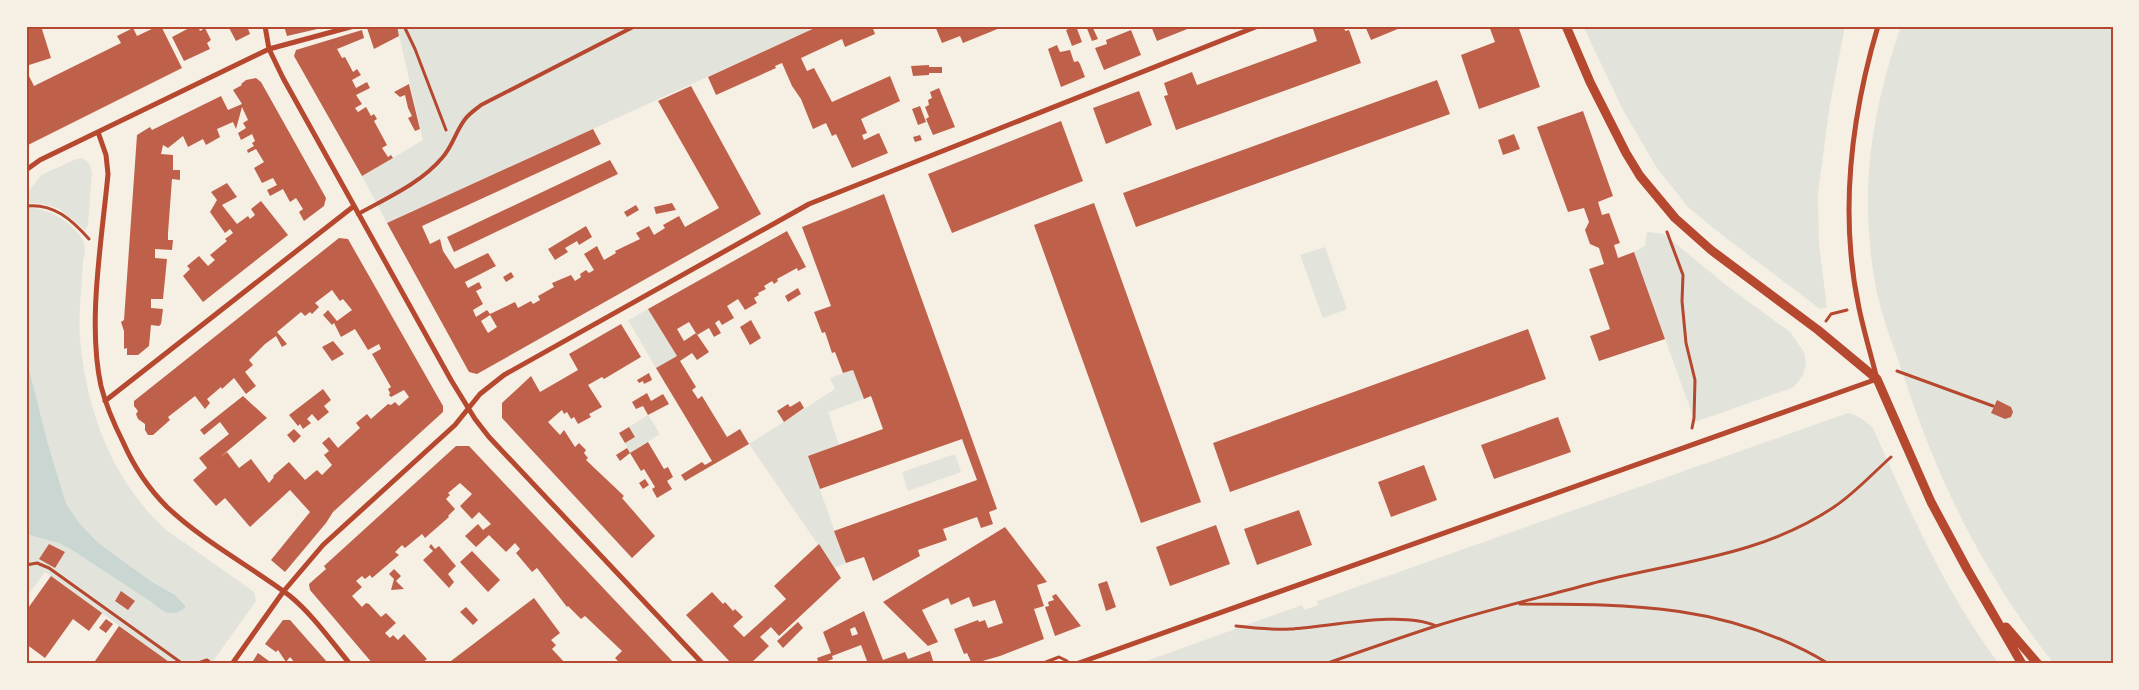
<svg xmlns="http://www.w3.org/2000/svg" width="2139" height="690" viewBox="0 0 2139 690" font-family="Roboto,sans-serif">
	<rect width="100%" height="100%" fill="#f6efe4"/>
	<!-- green -->
	<path fill="#e2e4dc" d="M397 26H819L387 223 362 176 423 140Z
		M1583 26H1845L1830 104 1818 193 1819 244 1827 308 1820 309 1722 235 1688 207 1673 188 1658 170 1624 112Z
		M1901 26H2113V664H2054C1983 573 1938 482 1903 374 1895 351 1886 328 1880 305 1869 263 1866 213 1869 170 1873 121 1885 72 1901 26Z
		M82 158 89 163 92 172 88 225 85 230 59 209 44 204 30 203 28 192 41 175 76 159Z
		M29 207C49 209 76 223 84 243 86 248 84 257 83 262 82 287 78 313 80 338 86 409 111 478 164 528 172 535 183 541 192 548 212 562 233 577 254 592L256 601 211 664H172L45 572 26 598V208Z
		M1647 232 1664 234 1726 285 1790 332 1804 352 1806 364 1803 375 1794 387 1695 422 1634 252 1645 246Z
		M1325 247 1347 309 1323 318 1300 255Z
		M648 309 677 356 656 368 628 320Z
		M853 370 864 399 828 412 839 445 808 456 846 563 834 568 749 444 835 389 830 378Z
		M1848 413C1859 416 1865 420 1873 428 1909 510 1945 592 1999 664H1138L1302 605 1304 610 1318 605 1317 601Z
		M648 415 660 434 630 453 625 443 635 437 629 427Z
		M955 454 961 472 908 491 902 472Z"/>
	<!-- water -->
	<path fill="#c9d6d2" d="M26 357 47 441 66 504 80 524 98 543 152 582 175 595 186 607C173 618 164 613 153 603L69 548 59 543 26 534Z"/>
	<!-- building -->
	<path fill="#bf614a" fill-rule="evenodd" d="M26 26H41L51 58 26 66Z
		M158 26H161L182 68 26 146V70L34 86 121 43 117 36 133 28 137 36Z
		M193 26H198L200 31 205 28 211 40 207 43 210 49 184 61 172 37Z
		M228 26H247L250 34 236 41Z
		M284 26H326V27L287 36Z
		M374 26H397L399 36 374 49 367 28Z
		M819 26H872L875 34 845 47 842 39 801 58 807 71 814 68 832 102 890 76 900 101 861 119 867 133 862 135 864 140 879 133 888 153 852 168 836 134 832 136 826 123 813 129 801 99 792 86 782 63 775 66 776 68 716 95 708 77Z
		M935 26H1000V28L963 43 960 36 942 43Z
		M1076 26 1082 42 1072 46 1066 30Z
		M1086 26H1092L1098 39 1092 41Z
		M1151 26H1195L1157 41Z
		M1312 26H1344L1345 31 1349 30 1361 63 1176 130 1164 96 1168 95 1164 83 1192 72 1197 85 1317 41Z
		M1365 26H1405L1371 40Z
		M1489 26H1518L1540 87 1479 109 1461 55 1495 42Z
		M362 30 364 38 337 49 342 58 345 57 353 72 357 69 361 75 352 80 356 88 367 82 370 88 356 95 362 104 355 108 358 112 366 107 371 116 374 114 377 119 374 121 387 145 382 148 388 157 391 155 393 158 362 176 294 56 296 50Z
		M1131 30 1141 55 1104 70 1095 48 1107 44 1106 40Z
		M1057 45 1060 52 1070 50 1074 62 1078 61 1080 64 1085 77 1061 87 1048 49Z
		M929 65V67H942V73H929V75L913 76 911 66Z
		M256 78 261 82 326 198 324 206 304 221 299 212 303 209 296 198 290 202 283 189 270 196 267 190 277 185 273 178 262 183 254 168 264 162 256 149 248 153 247 150 254 146 252 143 255 141 252 134 241 140 238 133 246 128 243 123 248 120 242 107 236 129 233 122 217 129 220 137 206 145 203 139 188 147 183 136 168 148 163 145 161 154 173 155V170H180V180L172 179 168 233V240H173L172 250 155 249V258L167 259 163 299H151V308L163 309 161 324 159 326 151 325 149 346 138 355H127V348L124 349V331L121 322 124 320 137 135 150 127 152 130 221 96 228 110 242 104 233 90 242 85 241 84 246 80Z
		M1437 80 1450 114 1136 227 1123 193Z
		M409 84 420 129 415 131 408 118 412 116 408 108 405 95 400 97 394 92Z
		M691 86 761 214 477 374 469 372 387 223 593 129 601 144 422 226 430 244 440 239 443 251 455 269 488 253 496 266 465 282 468 288 479 282 482 288 476 291 483 304 473 310 476 317 487 310 490 314 515 302 518 308 531 301 533 304 540 300 538 296 554 287 552 283 571 275 575 281 581 277 580 274 586 270 589 273 594 270 584 254 597 246 604 260 616 253 615 251 640 239 636 233 649 226 654 235 665 228 663 225 679 216 685 227 719 208 658 101ZM490 315 497 327 488 333 481 321Z
		M939 88 955 127 933 135 926 119 929 117 925 107 929 105 928 100 932 98 930 92Z
		M1139 91 1152 125 1106 144 1093 108Z
		M920 106 926 122 918 125 912 109Z
		M1583 111 1613 196 1598 202 1602 215 1609 213 1620 243 1614 245 1618 258 1634 252 1665 339 1599 361 1590 336 1610 329 1589 269 1604 264 1599 248 1590 244 1585 230 1589 222 1584 208 1568 212 1537 127Z
		M1061 121 1083 181 952 233 928 174Z
		M1514 134 1520 149 1503 155 1498 140Z
		M920 135 922 140 915 142 913 137Z
		M610 160 618 174 454 252 447 237Z
		M227 183 237 197 222 205 237 224 248 216 250 219 255 215 251 209 261 201 288 235 203 302 183 276 190 269 187 266 199 256 208 266 215 260 210 255 227 241 225 239 233 233 230 229 225 233 210 212 217 200 211 192Z
		M884 194 997 509 989 512 993 524 981 528 977 517 943 529 947 540 918 550 920 556 873 581 864 557 846 563 834 531 977 480 962 439 820 489 808 456 883 429 871 396 864 399 853 370 843 373 835 352 832 353 825 332 822 333 814 312 831 306 802 227Z
		M672 203 676 210 656 214 654 207Z
		M1094 203 1201 502 1141 523 1034 225Z
		M636 205 639 210 627 217 624 212Z
		M586 226 592 237 579 245 577 241 565 248 568 252 555 260 548 249Z
		M787 231 806 267 798 271 797 268 777 279 778 281 774 284 772 281 764 286 766 289 758 293 759 295 754 298 757 303 745 310 738 299 727 306 734 318 722 325 719 320 715 323 721 333 714 337 709 328 697 335 689 322 677 329 684 341 696 333 709 352 697 360 692 353 680 361 696 387 692 390 698 399 702 396 727 437 740 429 749 444 685 481 681 475 702 462 705 465 712 461 656 368 677 356 648 309Z
		M339 238 348 239 443 406V412L333 512 326 523 285 572 271 560 310 512 290 490 250 527 225 498 216 506 193 480 207 468 199 458 229 434 220 422 204 435 200 430 243 396 267 418 219 458 227 452 239 468 251 459 269 483 274 477 273 476 289 462 305 480 317 470 322 475 332 465 324 455 329 451 322 443 329 437 338 448 360 428 356 423 367 414 371 419 388 404 391 405 395 402 399 406 409 397 404 390 391 397 389 395 390 393 388 389 391 387 372 354 381 349 379 344 368 350 355 329 341 337 334 323 332 325 323 315 328 310 337 321 352 310 343 299 340 301 332 290 315 303 319 307 312 314 310 312 305 316 301 312 277 332 287 344 282 347 276 336 265 344 249 360 253 365 245 372 256 386 246 394 234 378 222 389 221 387 207 399 210 403 205 409 195 396 168 417 170 420 153 435H148L145 430V424L138 419 136 414 138 411 134 406V401Z
		M511 272 514 277 506 282 503 277Z
		M798 288 801 294 788 302 785 296Z
		M751 320 761 338 750 345 740 327Z
		M621 324 641 357 604 379 602 377 588 385 602 407 589 414 591 417 578 424 574 417 571 419 567 412 564 414 562 410 548 422 560 435 564 430 575 447 579 443 586 450 584 453 588 458 586 460 624 496 622 498 655 536 632 558 502 418V403L531 376 540 392 578 370 569 354Z
		M1528 329 1546 379 1230 492 1213 443Z
		M333 341 344 354 332 361 322 347Z
		M649 373 652 380 644 384 643 381 639 383 637 380Z
		M323 389 331 400 324 406 329 412 318 421 312 414 307 419 311 423 303 429 300 424 298 426 289 415Z
		M647 393 651 401 663 394 669 404 648 415 643 406 636 409 632 402Z
		M1997 400 2011 407 2013 412 2011 417 2005 419 1991 413Z
		M800 401 804 408 784 422 777 411 788 404 790 407Z
		M1558 417 1571 452 1494 479 1481 445Z
		M629 427 635 437 625 443 619 433Z
		M294 429 301 436 294 443 287 435Z
		M648 442 664 469 668 467 673 477 667 481 672 489 657 498 652 489 655 487 644 469 641 471 630 453 620 461 616 455 627 448 630 453Z
		M456 446H469L675 664H621L615 658 622 651 585 616 581 619 568 606 567 607 537 568 532 572 516 553 520 549 515 543 506 552 489 535 476 547 465 536 478 524 483 530 491 524 479 512 472 519 460 506 472 494 460 483 448 493 450 495 446 499 455 509 448 516 449 517 425 538 422 534 405 548 402 545 395 552 399 555 372 578 370 575 365 579 362 576 356 581 362 587 352 596 362 607 366 603 369 604 381 617 386 613 396 623 385 633 390 638 393 635 398 640 404 634 427 659 421 664H373L310 590 309 584 326 569 324 566Z
		M1424 465 1437 500 1391 517 1378 482Z
		M645 479 649 485 643 489 639 483Z
		M1299 510 1312 545 1257 565 1244 529Z
		M1216 525 1230 564 1170 586 1156 547Z
		M1005 527 1047 582 1037 585 1044 606 1034 609 1044 639 1000 656 972 664 967 653 964 654 954 629 978 620 979 622 985 620 988 628 1003 623 995 600 973 607 969 597 951 605 948 598 922 610 938 642 928 646 883 602Z
		M49 544 65 552 55 568 39 559Z
		M431 544 435 549 439 546 456 566 448 574 454 582 449 588 423 560 433 551 429 547Z
		M819 544 841 578 779 636 771 627 760 637 769 646 750 664H732L686 615 712 592 723 604 725 602 733 611 735 609 743 617 733 626 744 637 786 599 774 586Z
		M472 551 500 580 488 592 460 562Z
		M394 569 401 576 396 581 404 589 391 590 394 579 389 574Z
		M51 576 102 613 89 631 73 619 45 658 26 644V611Z
		M1107 581 1116 607 1106 611 1098 584Z
		M121 591 135 601 128 610 115 601Z
		M1056 594 1081 626 1055 636 1045 607 1049 606 1048 602 1054 600 1052 596Z
		M534 598 560 633 551 640 556 645 552 649 566 664H447Z
		M466 607 478 620 473 625 460 612Z
		M864 611 883 660 905 652 908 659 930 651 934 664H860L867 661 861 645 832 656 833 659 819 664 817 658 831 653 823 632ZM855 627 858 634 852 636 850 629Z
		M106 619 113 624 106 633 99 628Z
		M283 620H290L328 663 296 664 290 657 286 662 278 650 276 652 269 647 265 644Z
		M798 622 803 628 783 648 777 641Z
		M119 626 172 664H99L95 661Z
		M258 653 273 664H251Z"/>
	<g fill="none" stroke-linecap="round" stroke-linejoin="round">
		<!-- path -->
		<path stroke="#b5482f" stroke-width="3" d="M404 26 415 49 446 130
			M26 206C54 203 72 220 89 239
			M1667 232 1683 275 1682 301 1686 343 1695 380 1694 418 1692 428
			M1826 321 1831 314 1847 310
			M1897 371 1993 406
			M26 565 37 563 49 568 183 664
			M1520 604C1632 604 1730 604 1829 664
			M1236 626C1254 628 1272 630 1290 629 1329 627 1402 610 1436 626
			M195 664 207 660 212 664
			M1041 664 1059 657 1067 661
			M1325 664C1362 651 1399 638 1436 626 1487 610 1538 598 1590 584 1673 562 1760 557 1834 507 1855 493 1872 474 1891 457"/>
		<!-- service -->
		<path stroke="#b5482f" stroke-width="4" d="M358 214C387 198 421 183 442 158 453 146 456 130 466 118 470 113 476 109 481 105L635 26"/>
		<!-- minor -->
		<path stroke="#b5482f" stroke-width="5" d="M265 26 269 49 283 78 451 380 475 419 489 437 703 664
			M98 132 106 155 108 174C102 239 87 323 101 386 106 406 114 424 123 442 134 467 148 488 167 507 204 542 250 566 290 596 313 615 331 641 350 664
			M26 170 40 160 269 49 354 26
			M105 401 354 206
			M232 664 283 592 323 545 455 425 480 394 504 375 809 204 1258 26
			M1076 664 1877 379C1871 355 1864 332 1859 308 1839 214 1851 117 1878 26"/>
		<!-- tertiary -->
		<path stroke="#b5482f" stroke-width="9" d="M1566 26 1590 82 1626 153 1640 176 1675 218 1711 250 1818 330 1877 379 1931 502 1967 569 2022 664
			M2006 627 2038 664"/>
	</g>
	<!-- border -->
	<rect width="2139" height="690" fill="none" stroke="#f6efe4" stroke-width="55"/>
	<rect x="28" y="28" width="2084" height="634" fill="none" stroke="#b5482f" stroke-width="2"/>
</svg>
